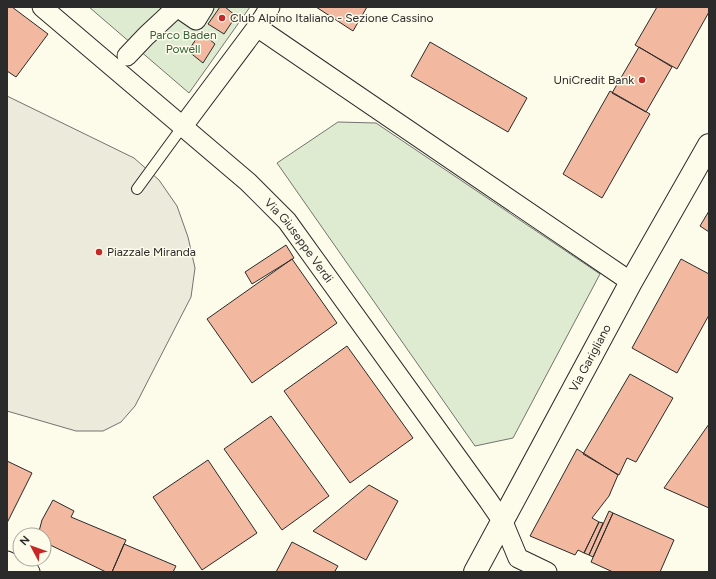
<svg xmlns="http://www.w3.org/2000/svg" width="716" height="579" viewBox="0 0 716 579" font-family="Figtree,sans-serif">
	<rect width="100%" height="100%" fill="#fdfbea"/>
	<!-- green -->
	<path fill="#deebd1" stroke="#74746e" d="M89 7H250L189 93Z
		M338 122 376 123 600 274 513 438 475 446 277 163Z"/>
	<!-- parking -->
	<path fill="#eceadb" stroke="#74746e" d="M7 96 134 158 159 180 177 206 188 237 195 268 191 297 135 406 121 422 103 431H76L7 411Z"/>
	<!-- building -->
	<path fill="#f2b8a0" stroke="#2b2b2b" d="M7 7H12L48 34 16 77 7 71Z
		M220 7H225L236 16 224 34 208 24Z
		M316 7H367L353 31Z
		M657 7H709V12L677 69 635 45Z
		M201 32 215 44 203 63 188 51Z
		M430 42 527 98 508 132 411 76Z
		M639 47 672 67 646 112 612 93Z
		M610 91 650 114 602 198 563 174Z
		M709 211V232L700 226Z
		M286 245 294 258 252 284 245 272Z
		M292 259 337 323 252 383 207 319Z
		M681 259 709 274V315L677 373 632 348Z
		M347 346 413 438 350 483 284 391Z
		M630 374 673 398 636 462 627 458 619 475 583 454Z
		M271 416 329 496 282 530 224 449Z
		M709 424V508L664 488Z
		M577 449 618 475 609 496 592 518 599 522 584 553 578 550 575 555 530 536Z
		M208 460 257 533 202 570 153 497Z
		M7 461 32 473 7 523Z
		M369 485 398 501 366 560 313 531Z
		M53 500 74 511 71 517 126 540 112 572H106L44 542V535H38L42 520Z
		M609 511 613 513 593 557 589 555Z
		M613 513 674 540 660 572H613L591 562Z
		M599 522 603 523 589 555 584 553Z
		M292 542 338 566 335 571 338 572H276Z
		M124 544 176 566 173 572H112Z"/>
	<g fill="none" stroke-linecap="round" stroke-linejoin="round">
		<!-- lane casing -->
		<g stroke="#2b2b2b" stroke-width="12">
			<path id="lane" d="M137 189 183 126"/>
		</g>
		<!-- street casing -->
		<g stroke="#2b2b2b" stroke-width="21">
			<g id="street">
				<path id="s1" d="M42 7 248 182 287 221 488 500 503 522 518 558 547 572"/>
				<path d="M177 7 196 20 204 7"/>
				<path d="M257 27 631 282"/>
				<path d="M127 56 146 36 177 7"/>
				<path d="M183 126 257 27 270 7"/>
				<path d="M7 561 30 572"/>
			</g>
		</g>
		<!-- primary casing -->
		<g stroke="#2b2b2b" stroke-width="24">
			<g id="primary">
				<path id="s2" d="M475 572 631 282 709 145"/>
			</g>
		</g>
		<!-- lane -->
		<use href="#lane" stroke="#fdfbea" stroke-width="10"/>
		<!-- street -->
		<use href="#street" stroke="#fdfbea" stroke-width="19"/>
		<!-- primary -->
		<use href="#primary" stroke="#fdfbea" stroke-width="22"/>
	</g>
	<!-- markers -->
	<g fill="#c62828" stroke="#fdfbea" stroke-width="1.5">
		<circle cx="222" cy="18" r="4"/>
		<circle cx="642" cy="80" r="4"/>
		<circle cx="99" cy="252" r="4"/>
	</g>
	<g text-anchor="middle" stroke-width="3" stroke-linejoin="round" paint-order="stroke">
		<!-- poi labels -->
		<g font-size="12" fill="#2b2b2b" stroke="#fdfbea" text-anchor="start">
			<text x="230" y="22">Club Alpino Italiano - Sezione Cassino</text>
			<text x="634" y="84" text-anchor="end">UniCredit Bank</text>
			<text x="107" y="256">Piazzale Miranda</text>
		</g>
		<!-- park labels -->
		<g font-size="12" fill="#34623c" stroke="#fdfbea">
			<text x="183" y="39">Parco Baden<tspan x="183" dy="14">Powell</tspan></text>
		</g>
		<!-- street labels -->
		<g font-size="12" fill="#2b2b2b" stroke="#fdfbea">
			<text dy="4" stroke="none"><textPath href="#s1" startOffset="348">Via Giuseppe Verdi</textPath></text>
			<text dy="4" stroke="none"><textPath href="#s2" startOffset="243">Via Garigliano</textPath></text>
		</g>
	</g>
	<!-- border -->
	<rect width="716" height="579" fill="none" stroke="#2b2b2b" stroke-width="16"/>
	<!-- north arrow -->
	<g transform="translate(32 547) rotate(311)"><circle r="19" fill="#fdfbea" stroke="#a9a89e"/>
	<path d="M0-3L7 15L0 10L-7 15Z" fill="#c62828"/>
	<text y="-6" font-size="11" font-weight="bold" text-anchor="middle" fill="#2b2b2b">N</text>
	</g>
</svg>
